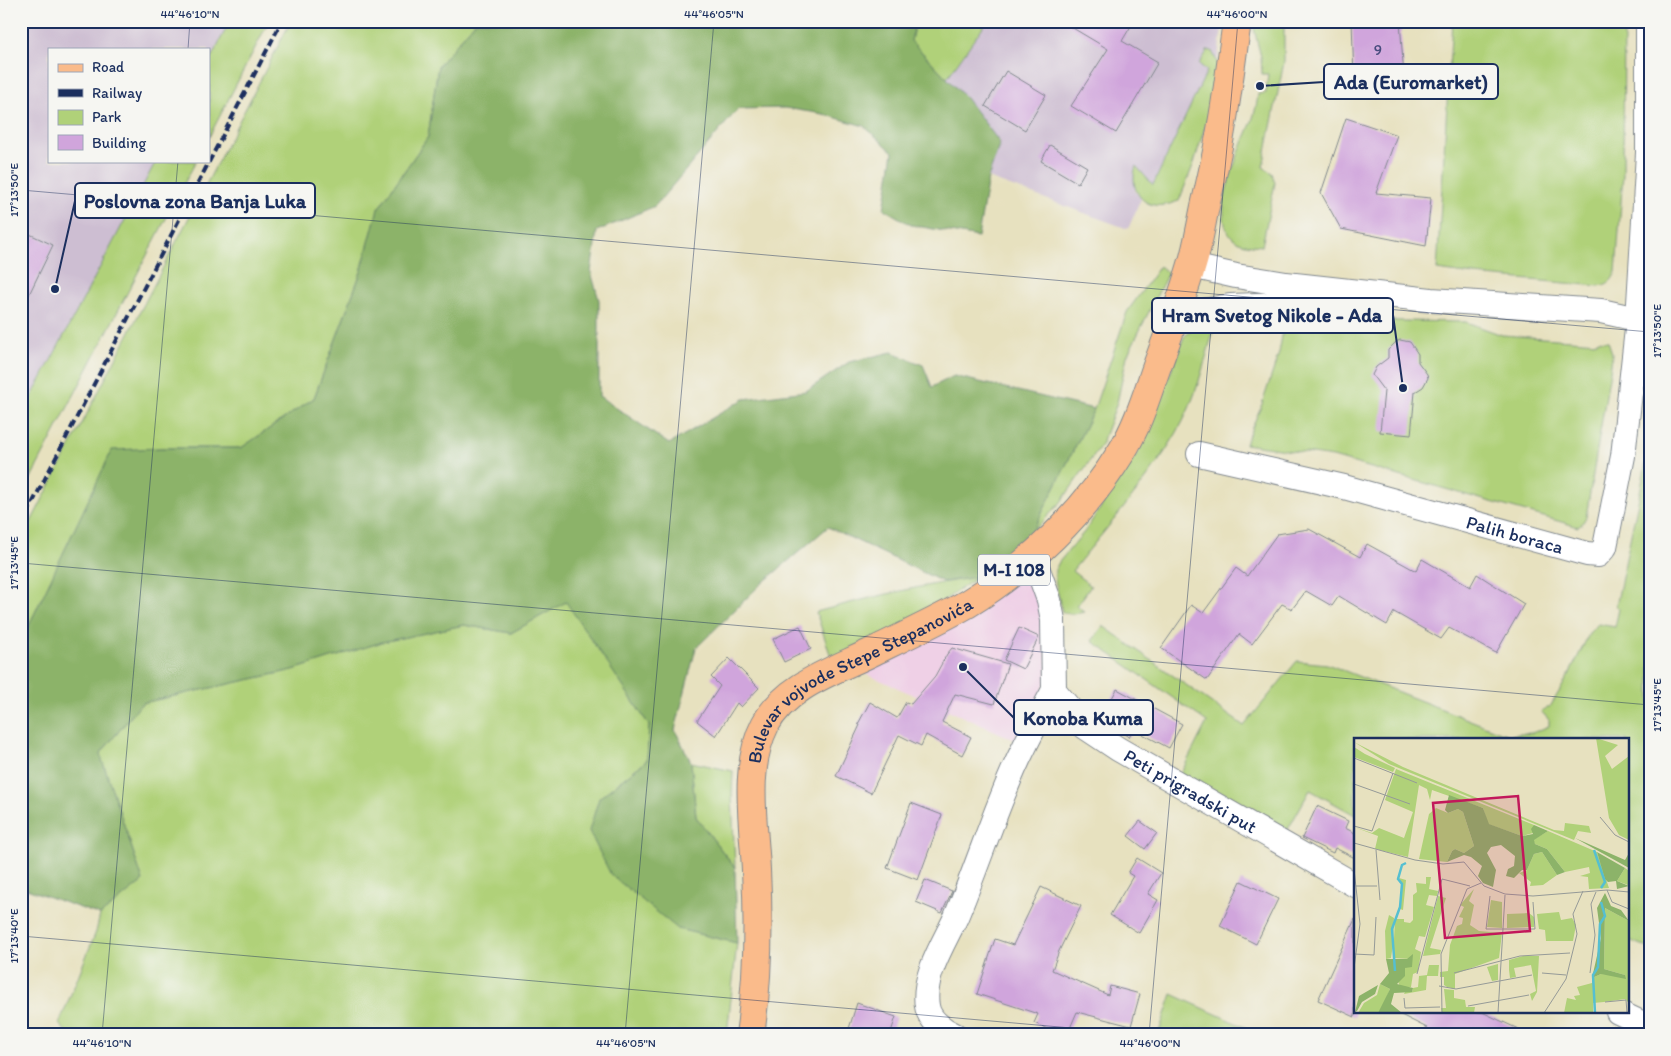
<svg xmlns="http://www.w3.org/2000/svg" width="1671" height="1056" viewBox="0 0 1671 1056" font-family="Itim,sans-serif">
	<rect width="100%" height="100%" fill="#f6f6f2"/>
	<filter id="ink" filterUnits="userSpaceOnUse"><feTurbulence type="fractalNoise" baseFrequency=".02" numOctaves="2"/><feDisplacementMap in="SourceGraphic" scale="10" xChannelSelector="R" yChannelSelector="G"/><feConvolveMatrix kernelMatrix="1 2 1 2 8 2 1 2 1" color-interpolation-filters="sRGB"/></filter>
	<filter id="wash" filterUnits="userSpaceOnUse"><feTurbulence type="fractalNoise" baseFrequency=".0096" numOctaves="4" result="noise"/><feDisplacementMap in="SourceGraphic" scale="20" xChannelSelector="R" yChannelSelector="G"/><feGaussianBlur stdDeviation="1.12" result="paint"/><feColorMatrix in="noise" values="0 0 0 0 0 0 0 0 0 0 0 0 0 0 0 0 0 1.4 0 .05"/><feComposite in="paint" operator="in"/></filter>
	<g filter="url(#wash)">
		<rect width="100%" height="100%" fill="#e7e1bf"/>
		<!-- built -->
		<path fill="#efd0e6" d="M1033 573 1048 613 1047 678 1022 743 855 669Z"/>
		<!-- industrial -->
		<path fill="#cdbed2" d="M21 21H230L209 62V49H49V161H156L21 417Z
			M987 21H1223L1217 64 1212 51 1207 71 1153 185 1136 167 1135 191 1141 199 1128 229 988 178 1000 143 947 78Z"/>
		<!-- green -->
		<path fill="#b0d179" stroke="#66806c" d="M230 21H269L209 137V62Z
			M291 21H476L438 66 428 137 378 209 361 272 314 398 241 448H161L112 451 21 642V541Z
			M915 21H987L947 78 911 41Z
			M1252 21H1284V62L1263 167 1272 173 1275 183 1262 246C1254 245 1246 245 1239 242 1202 223 1242 148 1252 121 1255 112 1257 104 1258 94L1266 93 1268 74H1262L1261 57Z
			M1452 21H1624L1623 174 1616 272C1612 281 1609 284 1599 286L1474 275 1437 270Z
			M1208 50 1212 51 1219 66 1208 117 1194 163 1179 201C1174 202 1169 205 1164 205 1140 209 1129 186 1136 166L1153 185 1207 71 1199 64Z
			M156 161H196L21 497V417Z
			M1160 266 1168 273 1127 356 1117 403 1101 445 1061 502 1032 533 1094 409 1127 312Z
			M1285 319 1466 322 1502 335 1597 342 1598 340 1608 341 1612 353 1611 365 1586 517 1582 524 1578 527 1572 525 1333 457 1245 444 1262 404 1279 353Z
			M1211 320 1215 326C1204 362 1196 401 1176 434 1147 483 1108 526 1072 571L1091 586 1077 606 1085 612 1073 614 1062 612 1055 580V570L1059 562 1085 531 1138 452 1147 433 1184 337 1197 324Z
			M1650 434V949L1627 939V740H1355V815L1310 790 1282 840 1180 775 1207 722 1092 641 1103 626 1244 726 1297 661 1327 664 1508 735 1532 733 1549 726V720L1541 711 1550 707 1569 675 1590 632 1598 624 1615 627 1619 609 1616 606 1644 473Z
			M978 577 911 623 832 660 816 612C870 597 923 585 978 577Z
			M567 601 649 725 647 760 599 798 678 929 737 943 727 1035H69L59 1024 96 932 100 915 143 881 100 754 142 703 293 670 382 642 464 625 511 633Z
			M691 762 733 771 732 794 735 868 696 817Z
			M1172 994 1262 1035H1158Z"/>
		<!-- forest -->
		<path fill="#8cb369" stroke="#547164" d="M476 21H915L911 41 966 98 1000 143 988 178 978 237 911 225 884 209 893 152 864 126 823 114 785 108 738 109 655 206 597 231 591 272 599 300V396L669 444 744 399 806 391 849 362 892 352 923 365 932 387 954 376 1094 409 1032 533 978 577 943 582 828 527 759 586 696 648 675 730 691 762 696 817 735 868 737 943 678 929 611 875 589 831 599 798 647 760 649 725 566 602 511 633 464 625 382 642 293 670 142 703 100 754 143 881 100 915 21 887V642L112 450 161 448H241L314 398 361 272 378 209 428 137 438 66Z"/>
		<g id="blocks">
			<!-- building -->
			<path fill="#d0a5dc" d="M1061 21H1134L1122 41 1158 62 1116 133 1071 106 1108 49Z
				M1352 21H1400L1404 77 1354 80Z
				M1006 71 1046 95 1025 130 985 106Z
				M1346 118 1397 135 1376 193 1431 198 1426 246 1341 229 1321 193Z
				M1050 145 1087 167 1078 183 1041 161Z
				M21 230 53 245 21 311Z
				M1400 340 1410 342 1418 354V362L1427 374 1428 378 1423 387 1415 392 1411 435 1380 432 1384 391 1372 375 1376 367 1388 358V350L1396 342Z
				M1309 529 1360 557 1367 544 1416 571 1422 559 1470 587 1477 574 1524 604 1496 653 1449 628 1441 639 1394 612 1387 625 1339 596 1332 606 1306 591 1292 609 1282 604 1252 644 1239 634 1207 680 1161 648 1191 605 1203 613 1236 568 1247 576 1277 534Z
				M800 626 811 649 784 662 773 639Z
				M1019 628 1039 637 1023 669 1004 660Z
				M952 648 1008 664 994 704 955 694 942 722 971 737 962 755 926 735 921 746 899 735 871 793 836 776 860 725 858 724 870 702 897 718 906 702 911 704 935 676 947 654Z
				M729 658 759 688 741 707 737 703 716 736 697 721 720 686 711 677Z
				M1117 689 1182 724 1169 748 1133 729 1129 737 1100 720Z
				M911 803 942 815 918 880 887 868Z
				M1317 806 1348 821 1345 828 1355 833V858L1335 848 1333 853 1302 838Z
				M1140 821 1157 833 1145 849 1128 836Z
				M1137 858 1161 873 1148 894 1158 900 1139 933 1110 915 1133 876 1128 873Z
				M925 880 952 891 942 913 916 902Z
				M1241 881 1278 899 1256 944 1220 926Z
				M1041 887 1081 906 1059 951 1052 970 1108 995 1110 986 1140 994 1131 1026 1077 1012 1067 1035H1061L1034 1023 1038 1014 977 994 995 939 1013 945Z
				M1355 919V1017L1318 1000Z
				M857 1003 896 1017 890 1035H847Z
				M1395 1012H1482L1531 1035H1424L1427 1028Z"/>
		</g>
	</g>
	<g filter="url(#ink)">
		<use href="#blocks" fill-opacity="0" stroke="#81888e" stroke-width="1"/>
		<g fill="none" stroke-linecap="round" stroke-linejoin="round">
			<!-- minor casing -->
			<g stroke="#81888e" stroke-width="26">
				<g id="minor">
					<path d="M1192 266 1236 276 1286 284 1431 300 1601 311 1650 322"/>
					<path d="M1175 316 1230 306 1344 302"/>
					<path id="s1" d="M1199 454 1344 487 1587 554 1598 555 1605 547 1623 456 1638 320 1648 153V21"/>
					<path id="s2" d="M1033 556 1049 600 1053 620 1054 690 1085 727 1118 749 1355 885"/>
					<path d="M1618 1012 1650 1027"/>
					<path d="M955 1035C943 1030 929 1020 927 1006 922 976 944 943 956 917 978 865 995 809 1019 758 1030 735 1042 712 1054 690"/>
				</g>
			</g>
			<!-- major casing -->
			<g stroke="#81888e" stroke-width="30">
				<g id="major">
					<path id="s3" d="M750 1035C758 980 759 925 756 870 754 824 743 768 765 725 786 685 836 670 874 651 905 636 937 621 967 604 1029 566 1084 513 1122 451 1138 425 1147 394 1157 366 1169 333 1181 301 1191 268 1198 247 1201 224 1206 202 1212 176 1218 150 1222 124 1228 90 1232 56 1237 21"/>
				</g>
			</g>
			<!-- minor -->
			<use href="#minor" stroke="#fff" stroke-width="24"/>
			<!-- major -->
			<use href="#major" stroke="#fabb8b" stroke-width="28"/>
			<!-- rail -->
			<path stroke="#1b2f5e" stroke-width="4" stroke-dasharray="8 4" stroke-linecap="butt" d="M21 525 282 21"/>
		</g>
	</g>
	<!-- ticks -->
	<path fill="none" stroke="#1b2f5e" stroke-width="1" stroke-opacity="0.45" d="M188 49 190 21M21 190 1650 332M21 563 1650 705M21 936 1151 1035M102 1035 178 161M625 1035 714 21M1149 1035 1238 21"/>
	<g text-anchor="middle" stroke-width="4.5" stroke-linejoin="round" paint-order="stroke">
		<!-- number labels -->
		<g font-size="16" fill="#484c7e">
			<text x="1378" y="55">9</text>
		</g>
		<!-- shield labels -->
		<rect fill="#f6f6f2" stroke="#5d6b8a" stroke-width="1" x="978" y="554.5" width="72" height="31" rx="4"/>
		<g font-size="18" font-weight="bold" fill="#1b2f5e">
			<text x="1014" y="576">M-I 108</text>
		</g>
		<!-- street labels -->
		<g font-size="19" fill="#1b2f5e" stroke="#f6f6f2">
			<text dy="7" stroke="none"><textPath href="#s1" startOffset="326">Palih boraca</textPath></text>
			<text dy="7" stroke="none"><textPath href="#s3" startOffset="414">Bulevar vojvode Stepe Stepanovića</textPath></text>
			<text dy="7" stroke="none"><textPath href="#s2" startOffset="309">Peti prigradski put</textPath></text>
		</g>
	</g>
	<!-- overview -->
	<g transform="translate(1354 738)">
		<rect width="275" height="275" fill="#e7e1bf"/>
		<path d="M242 0 264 7 251 18 258 31 275 18V102L265 97 255 80ZM0 4 49 29 200 92 210 93 211 85 235 88 237 95 224 93 220 102 35 26ZM0 9 11 16 41 30 39 34 0 19ZM42 31 180 87 179 95 168 98 134 86 129 70 78 52 76 62 73 51 65 47 54 119 21 111 24 98 0 89 18 95 25 90 50 100 59 74 31 62ZM82 70 94 75 104 71 109 74 120 108 110 115 101 111 98 113 93 124 65 121 75 76ZM194 93 243 114 255 150 235 151 234 139 226 138 236 135 235 129 211 134 193 111 181 106 179 102ZM188 114 203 137 189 147 176 148 177 144 165 135 173 132 180 116ZM271 130 275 133 274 147 263 143ZM72 139H77L75 151 84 153 83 158 75 157 72 167 80 169 71 199 65 198 61 211 67 214 64 234 59 236 57 249H46L44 243 56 221 39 220 41 181H50V184L56 185 59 182V157L63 154 62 145 72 146ZM45 140 52 142 49 172 46 171 48 148ZM120 151 115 163 120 167 116 187 125 193 148 195 145 220 101 236V251L93 249 90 247V239H86V234L94 233 96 207 103 188 108 186 109 180 105 179 110 169 106 167ZM84 158 92 160 76 210 87 212 86 216 69 218ZM137 162 148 164V190L133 189ZM251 170 275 183V265L271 261 250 264 239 265V275H210L213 260 222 262 220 258 226 257 223 249 238 245V240L247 236 271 237 250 231ZM205 174 207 182 218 180 222 187 219 203H192L191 192 185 191 183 176ZM175 175 180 179V189L153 190V176ZM35 177 40 180 39 206 37 220 32 221 31 193ZM169 218H185L183 254 178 263 176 256 182 253 177 227 160 230 162 239 156 240 155 232V222ZM144 226V242L138 243 133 229ZM75 227H85L84 238H73L72 252 50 256 52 252 58 254 59 250 64 249 65 238 73 237ZM26 246 36 251 28 270 24 275H4L10 265 23 257ZM90 251 100 252V260L111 262 112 269H121L120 275H88L87 270H92Z" fill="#b0d179"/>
		<path d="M95 57 129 70 135 86 168 98 179 96 177 91 180 87 194 93 180 102 181 106 193 111 211 134 203 137 188 114 180 116 173 132H168L160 140 152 138 154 131 160 128 161 118 147 107 137 109 133 115 142 132 139 149 129 145 124 138 128 128 117 119 110 117 93 124 98 113 101 111 110 115 120 108 109 74 104 71 94 75 91 72ZM221 100 271 122 275 115V130ZM243 114 271 130 263 143 275 148 263 151 262 143 254 144 251 141ZM251 155 257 168 267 172 275 183 251 170 250 231 271 237 272 241 247 236 238 240 247 200 243 170ZM59 216 58 229 51 230V238L43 246 59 250 58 254 40 255 37 266 48 275H24L36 251 26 246 35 235 32 221H53ZM24 247 21 256 8 264 3 273 1 274 5 258Z" fill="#8cb369"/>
		<path fill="none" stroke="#55bfd1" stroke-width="2.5" d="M240 112 251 144 247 150M41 233 38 191 46 169 48 146 44 141 48 127 52 125M241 275 239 237 244 229 246 186 251 178 247 164"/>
		<path fill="none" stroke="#959a98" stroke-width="1" d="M0 20 63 45M0 46 56 66M246 79 261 97 275 104M0 88 18 93 39 35M0 105 61 122 89 126 110 124 130 148 151 156 179 158 253 152 275 154M22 112 26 162M0 131 6 186 0 230M2 148H23M253 152 258 164 275 171M136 158 132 191H181L179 164M0 216 20 217 22 179M100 235 166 218 216 215M188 235 212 237M236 235 241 197 237 166 242 154M63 236 88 141 116 148M85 248 102 251 178 237M50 260 51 270 86 269M251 264 272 262 273 275M114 268 175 257M88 275 87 216 113 151 127 145M144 275 151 157M190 275 212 241 223 196 219 176 229 153"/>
		<path fill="#c2185b" fill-opacity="0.15" stroke="#c2185b" stroke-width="2.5" d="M164 58 176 193 91 200 79 65Z"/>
		<rect width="275" height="275" fill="none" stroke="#1b2f5e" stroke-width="2.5"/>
	</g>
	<!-- callouts -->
	<path fill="none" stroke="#1b2f5e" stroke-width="2" d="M1260 86L1324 82M55 289L75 201M1403 388L1393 315M963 667L1014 718"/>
	<g fill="#1b2f5e" stroke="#f6f6f2" stroke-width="2">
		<circle cx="1260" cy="86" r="5"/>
		<circle cx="55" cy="289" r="5"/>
		<circle cx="1403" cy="388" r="5"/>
		<circle cx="963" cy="667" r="5"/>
	</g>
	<g fill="#f6f6f2" stroke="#1b2f5e" stroke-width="2">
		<rect x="1324" y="64" width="174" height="35" rx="5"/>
		<rect x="75" y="183" width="240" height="35" rx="5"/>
		<rect x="1152" y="298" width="241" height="35" rx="5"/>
		<rect x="1014" y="700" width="139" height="35" rx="5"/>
	</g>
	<g font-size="20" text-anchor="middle" font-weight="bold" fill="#1b2f5e">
		<text x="1411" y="89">Ada (Euromarket)</text>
		<text x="195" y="208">Poslovna zona Banja Luka</text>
		<text x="1272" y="322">Hram Svetog Nikole - Ada</text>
		<text x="1083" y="725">Konoba Kuma</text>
	</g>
	<!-- margin -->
	<rect width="1671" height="1056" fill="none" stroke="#f6f6f2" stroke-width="55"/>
	<!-- legend -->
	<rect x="48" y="48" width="162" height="115" fill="#f6f6f2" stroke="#9ea6b7"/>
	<rect x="58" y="64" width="25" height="8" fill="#fabb8b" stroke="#9ea6b7"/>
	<text x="92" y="72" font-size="15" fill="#1b2f5e">Road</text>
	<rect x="58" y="89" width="25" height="8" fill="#1b2f5e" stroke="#9ea6b7"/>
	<text x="92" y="98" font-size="15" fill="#1b2f5e">Railway</text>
	<rect x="58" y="110" width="25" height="15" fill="#b0d179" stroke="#9ea6b7"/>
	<text x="92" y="122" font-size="15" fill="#1b2f5e">Park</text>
	<rect x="58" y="135" width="25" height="15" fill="#d0a5dc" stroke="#9ea6b7"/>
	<text x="92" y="148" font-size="15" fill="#1b2f5e">Building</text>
	<rect x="28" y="28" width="1616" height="1000" fill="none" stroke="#1b2f5e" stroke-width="2"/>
	<g font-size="12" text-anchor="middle" fill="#1b2f5e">
		<text x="190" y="18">44°46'10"N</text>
		<text x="714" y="18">44°46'05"N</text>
		<text x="1237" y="18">44°46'00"N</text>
		<text transform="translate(14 190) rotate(-90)" y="4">17°13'50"E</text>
		<text transform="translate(1657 331) rotate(-90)" y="4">17°13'50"E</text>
		<text transform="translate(14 563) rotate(-90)" y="4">17°13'45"E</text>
		<text transform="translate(1657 705) rotate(-90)" y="4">17°13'45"E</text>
		<text transform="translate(14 936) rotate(-90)" y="4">17°13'40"E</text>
		<text x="102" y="1047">44°46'10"N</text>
		<text x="626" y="1047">44°46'05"N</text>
		<text x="1150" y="1047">44°46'00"N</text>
	</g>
</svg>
